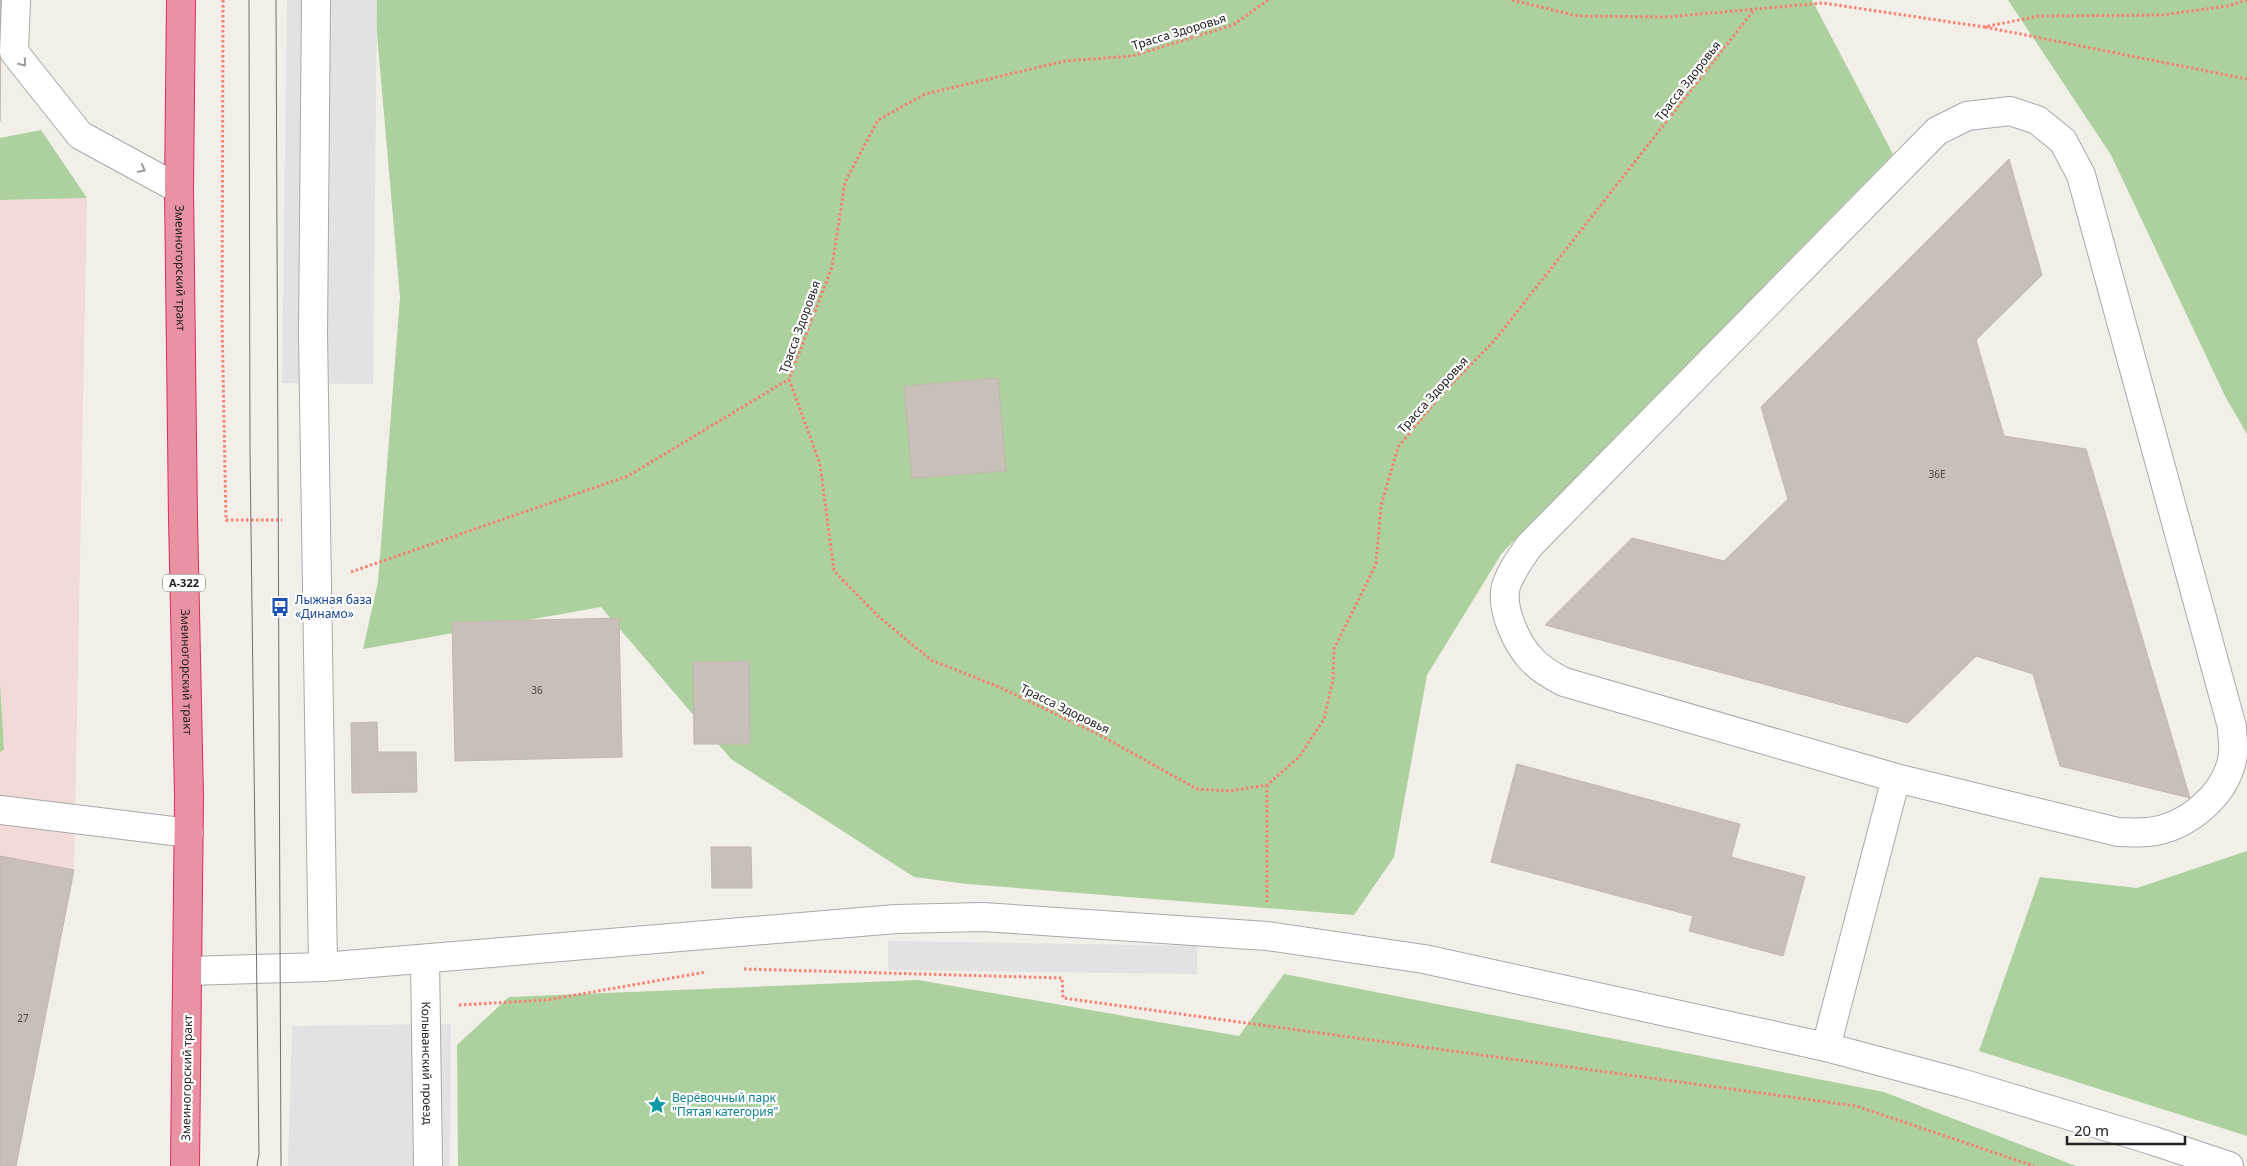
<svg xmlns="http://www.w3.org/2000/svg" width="2247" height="1166" viewBox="0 0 2247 1166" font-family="'Noto Sans',sans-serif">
	<rect width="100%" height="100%" fill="#f2efe9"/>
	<!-- commercial -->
	<path fill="#f2dad9" d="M87 198 74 870 16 1166H0V200Z"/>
	<!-- forest -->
	<path fill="#add19e" d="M374 0H1812L1893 154 1502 553 1427 675 1394 857 1354 915 967 884 914 877 731 759 601 607 363 649 378 582 400 297Z
		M2008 0H2247V434L2226 398 2111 155Z
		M41 130 87 198 0 200V138Z
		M0 683 4 750 0 752Z
		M2247 851V1136L1979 1051 2040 877 2137 888Z
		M1284 974 1884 1092 2076 1166H458L457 1045 509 997 918 980 1239 1036Z"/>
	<!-- parking -->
	<path fill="#e2e2e2" d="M287 0H377L373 384 282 383Z
		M888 941 1197 946V974L888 970Z
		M451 1024 450 1166H288L292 1026Z"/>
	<!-- building -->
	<path fill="#c7bfb8" stroke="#c4b6ab" d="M0 0H10V25L1 24 0 121Z
		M2009 159 2042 275 1976 340 2004 436 2086 449 2190 798 2060 766 2033 674 1976 656 1908 723 1545 625 1632 538 1724 561 1788 499 1761 407Z
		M998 378 1006 471 912 478 904 386Z
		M619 618 622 757 455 761 452 622Z
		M749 661 750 744H694L693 662Z
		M377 722 378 752H416L417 792 352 793 351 723Z
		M1517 764 1740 824 1731 857 1805 877 1783 956 1689 931 1693 916 1491 862Z
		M711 847H751L752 888H712Z
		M0 856 74 870 16 1166H0Z"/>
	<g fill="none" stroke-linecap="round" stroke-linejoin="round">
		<!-- minor casing -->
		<g stroke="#a9a9a9" stroke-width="30">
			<g id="minor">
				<path d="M16 0 14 52 80 135 179 189"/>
				<path d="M316 0 313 334 323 967"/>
				<path d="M0 810 189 833"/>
				<path id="s1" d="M425 959 428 1166"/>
				<path d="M189 971 323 967 896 919 983 917 1267 936 1424 959 1826 1047 1961 1083 2151 1140 2229 1166"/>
				<path d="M1826 1047 1896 778 1564 682C1552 676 1542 670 1533 661 1517 645 1500 609 1506 586 1511 571 1520 559 1529 546L1937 131 1967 116 2010 111 2037 120 2063 141 2081 175 2232 727C2232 736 2234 746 2233 754 2228 794 2187 828 2148 832 2138 833 2128 832 2118 832L1896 778"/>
			</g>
		</g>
		<!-- highway casing -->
		<g stroke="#dc2a67" stroke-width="30">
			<g id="highway">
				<path id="s2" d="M181 0 179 189 183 519 189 796 185 1166"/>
			</g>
		</g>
		<!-- path -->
		<path stroke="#fa8072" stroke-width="3" stroke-dasharray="2.5 2.5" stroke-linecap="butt" d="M223 0 222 320 226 520H282
			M1268 0 1233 25 1132 56 1065 61 925 94 878 120 845 182 832 267 789 379 820 464 834 571 878 616 931 660 999 687 1098 734 1197 789 1230 791 1267 785 1299 757 1324 719 1333 680 1334 649 1376 564 1381 506 1398 447 1442 394 1494 341 1754 10
			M1512 0 1578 16 1666 17 1823 3 1984 27 2039 16 2162 15 2228 6 2247 0
			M1985 27 2247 79
			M351 572 628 476 789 379
			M1267 785V902
			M744 969 1062 978 1063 998 1856 1106 2034 1166
			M459 1005 547 1000 706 972"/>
		<!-- minor -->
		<use href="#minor" stroke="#fff" stroke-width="28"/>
		<!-- highway -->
		<use href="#highway" stroke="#e892a2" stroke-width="28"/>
		<!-- tram -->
		<path stroke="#707070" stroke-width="1" d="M249 0 250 450 259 1154 257 1166
			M276 0 281 1166"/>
	</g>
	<!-- one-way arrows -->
	<defs><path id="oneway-chevron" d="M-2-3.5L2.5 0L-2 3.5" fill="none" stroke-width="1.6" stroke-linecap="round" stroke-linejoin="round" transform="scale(1.25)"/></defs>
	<g stroke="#9c9c9c">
		<use href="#oneway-chevron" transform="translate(23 63) rotate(52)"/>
		<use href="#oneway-chevron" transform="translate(142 169) rotate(28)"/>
	</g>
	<!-- icons -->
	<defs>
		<g id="bus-bare" transform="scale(1.5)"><path d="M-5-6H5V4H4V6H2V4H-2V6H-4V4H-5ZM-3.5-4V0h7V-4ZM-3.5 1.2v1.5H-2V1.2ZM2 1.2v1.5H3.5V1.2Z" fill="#1a4fb4" stroke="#fff" stroke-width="2.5" paint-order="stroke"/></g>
		<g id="sight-bare" transform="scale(1.5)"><path d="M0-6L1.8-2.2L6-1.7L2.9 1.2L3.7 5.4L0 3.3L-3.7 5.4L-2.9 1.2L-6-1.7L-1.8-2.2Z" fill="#0f9aa8" stroke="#fff" stroke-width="2.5" paint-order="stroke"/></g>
	</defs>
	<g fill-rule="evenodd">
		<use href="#bus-bare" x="280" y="607"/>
		<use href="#sight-bare" x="657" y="1105"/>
	</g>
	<g text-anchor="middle" stroke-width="4.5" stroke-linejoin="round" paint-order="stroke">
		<!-- number labels -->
		<g font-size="10" fill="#4b4948">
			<text x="1937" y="478">36Е</text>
			<text x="537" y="694">36</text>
			<text x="23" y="1022">27</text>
		</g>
		<!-- shield labels -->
		<rect fill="#fff" stroke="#646464" stroke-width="1" x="163" y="574.5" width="42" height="17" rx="4"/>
		<g font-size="11" font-weight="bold" fill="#222">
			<text x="184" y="587">А-322</text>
		</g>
		<!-- street labels -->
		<g font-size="12" fill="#222" stroke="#fff">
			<text transform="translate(1179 32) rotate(-17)" y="4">Трасса Здоровья</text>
			<text transform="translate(1688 81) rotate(-52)" y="4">Трасса Здоровья</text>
			<text dy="4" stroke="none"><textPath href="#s2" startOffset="268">Змеиногорский тракт</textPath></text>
			<text transform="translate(800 327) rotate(-70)" y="4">Трасса Здоровья</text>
			<text transform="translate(1433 395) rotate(-48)" y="4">Трасса Здоровья</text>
			<text dy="4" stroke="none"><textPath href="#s2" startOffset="672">Змеиногорский тракт</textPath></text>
			<text transform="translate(1065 709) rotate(26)" y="4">Трасса Здоровья</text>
			<text dy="4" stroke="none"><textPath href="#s1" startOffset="104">Колыванский проезд</textPath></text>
			<text transform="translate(187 1078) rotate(-89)" y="4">Змеиногорский тракт</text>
		</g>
		<!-- transit labels -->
		<g font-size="12" fill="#164399" stroke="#fff" text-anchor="start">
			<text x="295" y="604">Лыжная база<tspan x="295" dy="14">«Динамо»</tspan></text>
		</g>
		<!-- culture labels -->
		<g font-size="12" fill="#0d838f" stroke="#fff" text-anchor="start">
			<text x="672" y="1102">Верёвочный парк<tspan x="672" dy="14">"Пятая категория"</tspan></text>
		</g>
	</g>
	<!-- scale -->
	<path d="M2067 1136v8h118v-8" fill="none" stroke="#222222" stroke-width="2.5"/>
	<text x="2074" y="1136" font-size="15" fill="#222222" stroke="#ffffff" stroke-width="4" paint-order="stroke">20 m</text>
</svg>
